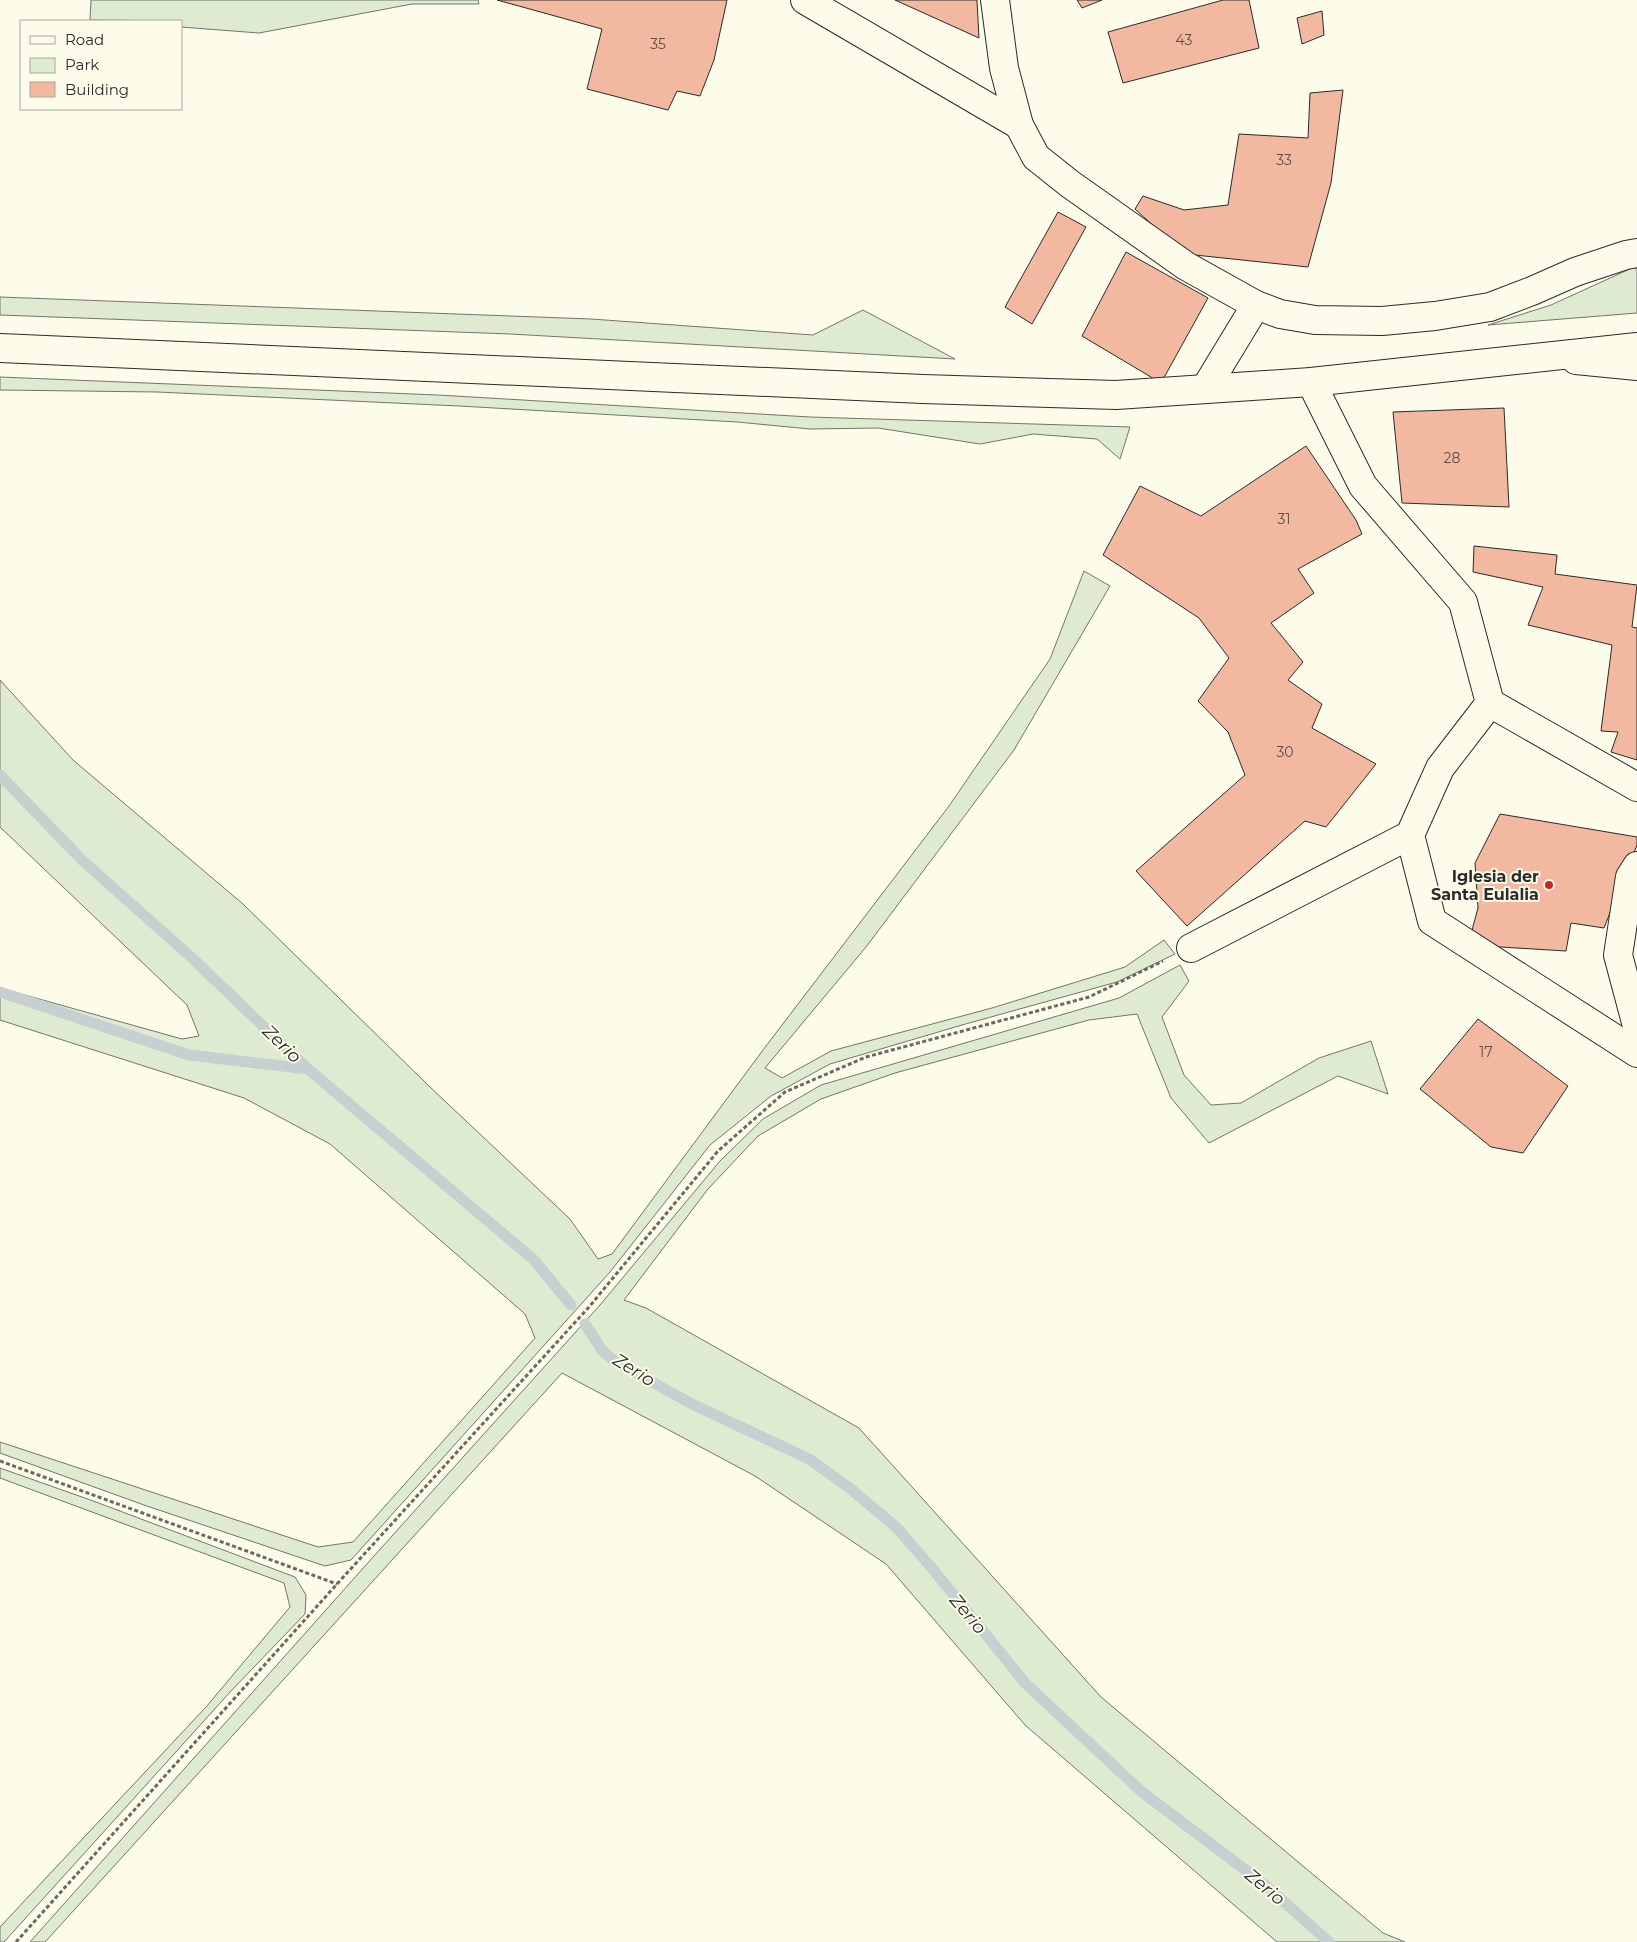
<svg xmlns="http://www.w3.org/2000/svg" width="1637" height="1942" viewBox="0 0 1637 1942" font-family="Montserrat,sans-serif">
	<rect width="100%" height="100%" fill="#fdfbea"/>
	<!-- green -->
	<path fill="#deebd1" stroke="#74746e" d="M91 0H478L479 4H412L259 33 181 27V21L90 20Z
		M1632 268H1637V313L1488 325 1551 305Z
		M0 297 591 319 813 335 863 310 955 359 510 334 0 315Z
		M0 377 438 395 810 417 1130 427 1120 459 1097 439 1033 434 980 444 878 428 810 429 737 422 459 406 157 392 0 390Z
		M1084 571 1110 586 1014 750 866 947 765 1068 782 1078 831 1051 992 1008 1125 967 1164 940 1175 954 1117 982 962 1025 830 1064 771 1096 710 1145 610 1272 351 1560 325 1566 144 1505 0 1453V1442L318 1547 353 1542 535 1338 525 1314 330 1144 244 1098 0 1020V988L182 1039 199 1036 187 1005 0 827V680L73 760 243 904 430 1087 570 1219 598 1259 612 1254 763 1050 949 806 1050 659Z
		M1180 965 1189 981 1162 1017 1184 1075 1211 1105 1241 1103 1319 1058 1371 1041 1388 1094 1338 1076 1209 1143 1171 1098 1137 1014 1089 1020 895 1073 821 1099 758 1136 708 1189 624 1300 646 1308 859 1428 1101 1697 1383 1933 1405 1942H1277L1025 1725 886 1564 755 1476 562 1373 45 1942H30L374 1556 600 1305 720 1161 763 1119 821 1085 1119 998Z
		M0 1468 96 1502 295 1577 306 1595 305 1614 231 1691 4 1942H0V1927L206 1707 290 1607 284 1583 0 1478Z"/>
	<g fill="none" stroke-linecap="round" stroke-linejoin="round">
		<!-- stream -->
		<path stroke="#c7d0d0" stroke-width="11" d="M0 775 83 861 191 957 308 1069 533 1259 571 1305
			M0 992 189 1055 308 1069
			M585 1324 602 1350 614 1361 692 1404 811 1460 852 1490 897 1528 931 1567 1026 1684 1142 1792 1264 1884 1329 1942"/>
	</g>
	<!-- building -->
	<path fill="#f2b8a0" stroke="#2b2b2b" d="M497 0H727L714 60 700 96 677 91 668 110 587 89 602 29Z
		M895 0H977L979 38Z
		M1077 0H1102L1082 8Z
		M1223 0H1249L1259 48 1123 83 1108 32Z
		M1322 11 1324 35 1302 44 1297 18Z
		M1343 90 1331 183 1308 267 1195 255 1168 239 1135 209 1143 196 1184 210 1228 205 1239 134 1308 138 1310 93Z
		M1058 212 1086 227 1032 324 1005 307Z
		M1126 252 1208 298 1161 383 1082 336Z
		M1504 408 1509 507 1402 503 1393 412Z
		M1306 446 1356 520 1362 534 1298 569 1314 593 1271 623 1303 662 1288 680 1322 704 1312 728 1376 764 1326 827 1305 821 1187 926 1136 871 1245 775 1228 732 1198 701 1229 658 1199 618 1103 555 1140 486 1201 516Z
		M1474 546 1557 555 1555 574 1637 585 1632 627 1637 628V760L1611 752 1618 732 1601 731 1612 645 1528 625 1543 587 1473 572Z
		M1500 814 1637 837V845L1604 928 1571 923 1566 951 1468 945 1478 908 1475 863Z
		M1478 1019 1568 1086 1523 1153 1491 1147 1420 1089Z"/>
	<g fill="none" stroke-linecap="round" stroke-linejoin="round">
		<!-- minor casing -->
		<g stroke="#2b2b2b" stroke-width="30">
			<path id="minor" d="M805 0 1019 125
				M1576 360 1637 366
				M1311 382 1363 486 1463 602 1490 703 1637 787
				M1205 389 1256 305
				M1490 703 1440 768 1410 835 1432 921 1637 1053
				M1637 866 1630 877 1618 955 1637 1026
				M1191 948 1410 835"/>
		</g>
		<!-- tertiary casing -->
		<g stroke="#2b2b2b" stroke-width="30">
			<path id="tertiary" d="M995 0 1004 68 1019 125 1036 157 1070 184 1186 266 1256 305 1280 314 1315 320 1382 321 1435 316 1490 307 1532 291 1575 272 1626 255 1637 253"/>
		</g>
		<!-- primary casing -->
		<g stroke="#2b2b2b" stroke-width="30">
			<path id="primary" d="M0 348 923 389 1116 395 1311 382 1637 347"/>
		</g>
		<!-- path -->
		<path stroke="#6a6964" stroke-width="3" stroke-dasharray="4 2.5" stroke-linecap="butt" d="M0 1461 337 1584
			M16 1942 337 1584 589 1307 718 1151 785 1092 866 1057 1089 997 1163 961"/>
		<!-- minor -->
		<use href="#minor" stroke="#fdfbea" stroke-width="28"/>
		<!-- tertiary -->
		<use href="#tertiary" stroke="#fdfbea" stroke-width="28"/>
		<!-- primary -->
		<use href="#primary" stroke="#fdfbea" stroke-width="28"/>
	</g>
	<!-- markers -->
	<circle fill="#c62828" stroke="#fdfbea" stroke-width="2" cx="1549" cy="885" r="5"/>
	<g text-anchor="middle" stroke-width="4" stroke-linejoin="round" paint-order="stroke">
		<!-- number labels -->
		<g font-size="14" fill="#5d4e48">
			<text x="1184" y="45">43</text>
			<text x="658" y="49">35</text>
			<text x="1284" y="165">33</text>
			<text x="1452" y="463">28</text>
			<text x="1284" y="524">31</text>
			<text x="1285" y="757">30</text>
			<text x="1486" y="1057">17</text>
		</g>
		<!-- poi labels -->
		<g font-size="16" font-weight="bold" fill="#2b2b2b" stroke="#fdfbea" text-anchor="end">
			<text x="1539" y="882">Iglesia der<tspan x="1539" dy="18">Santa Eulalia</tspan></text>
		</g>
		<!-- water labels -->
		<g font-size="18" font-style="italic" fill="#2b2b2b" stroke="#fdfbea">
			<text transform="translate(282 1044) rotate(44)" y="6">Zerio</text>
			<text transform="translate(634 1370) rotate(32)" y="6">Zerio</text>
			<text transform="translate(968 1614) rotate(50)" y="6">Zerio</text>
			<text transform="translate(1265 1887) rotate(40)" y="6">Zerio</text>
		</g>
	</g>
	<!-- legend -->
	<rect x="20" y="20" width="162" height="90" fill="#fdfbea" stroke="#a9a89e"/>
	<rect x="30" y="36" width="25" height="8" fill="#fdfbea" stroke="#a9a89e"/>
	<text x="65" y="45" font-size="15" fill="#2b2b2b">Road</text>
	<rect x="30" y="58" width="25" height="15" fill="#deebd1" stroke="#a9a89e"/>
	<text x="65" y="70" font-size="15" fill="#2b2b2b">Park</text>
	<rect x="30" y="82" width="25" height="15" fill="#f2b8a0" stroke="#a9a89e"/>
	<text x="65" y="95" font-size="15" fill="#2b2b2b">Building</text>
</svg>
